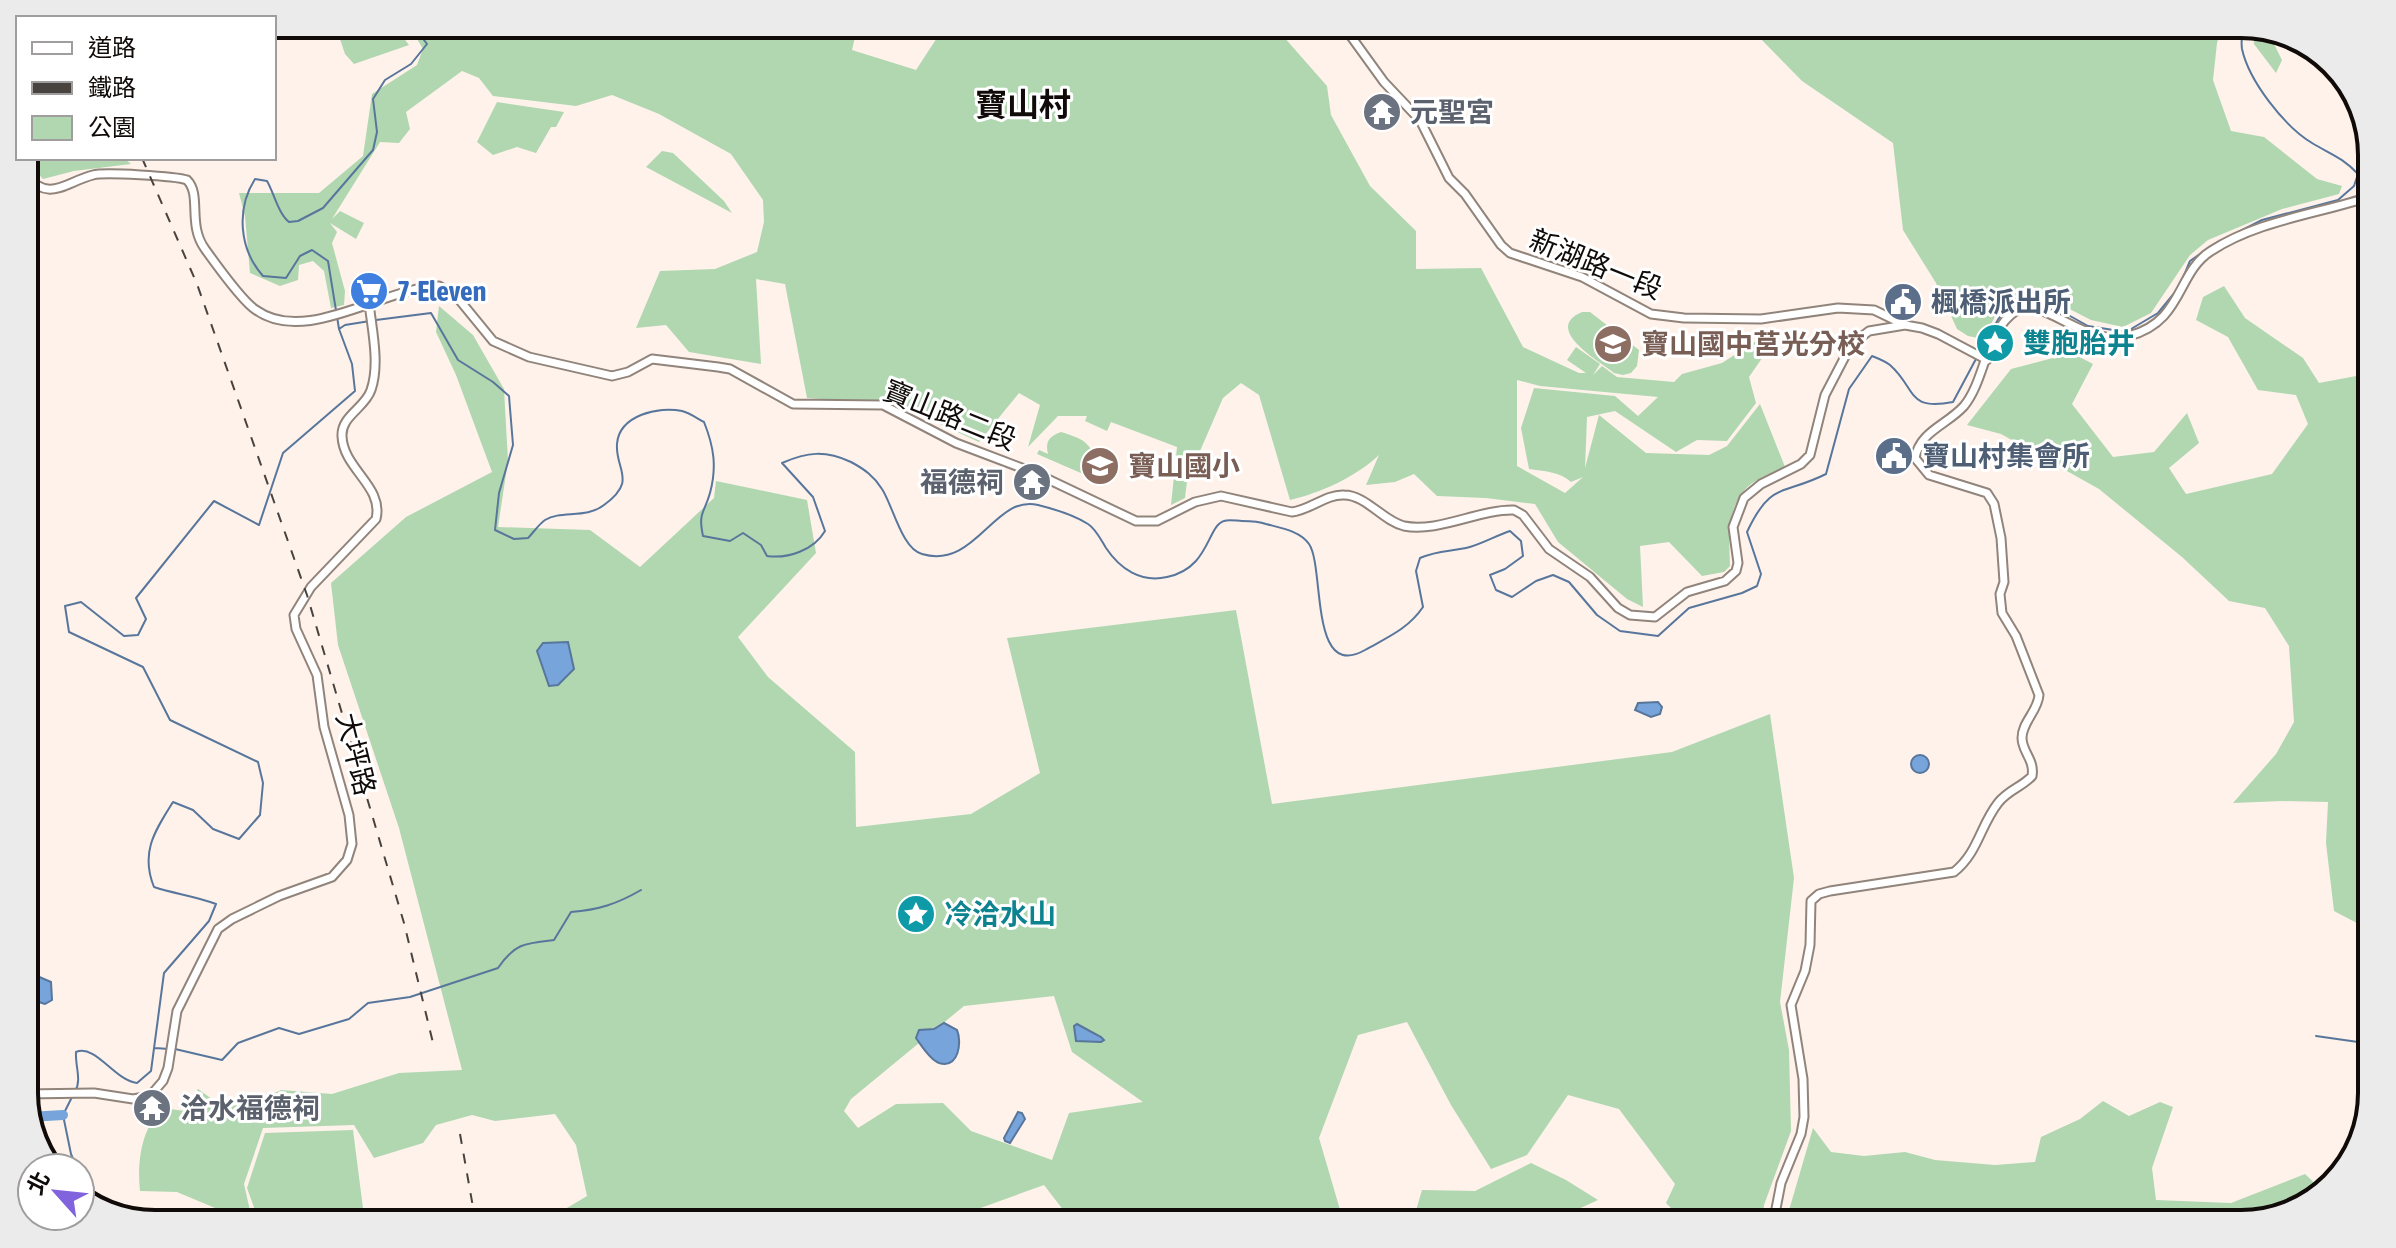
<svg xmlns="http://www.w3.org/2000/svg" width="2396" height="1248" viewBox="0 0 2396 1248" font-family="'Asap Condensed','Noto Sans TC',sans-serif">
	<rect width="100%" height="100%" fill="#fef2eb"/>
	<!-- green -->
	<path fill="#b0d7b0" fill-rule="evenodd" d="M335 24H393L409 45 354 64 345 54Z
		M408 24H858L852 50 916 70 946 24H1285L1283 36 1327 86 1331 115 1370 186 1416 231V269L1481 268 1523 347 1579 373H1586L1567 360 1576 347 1600 364 1593 375 1602 366 1617 377 1674 382 1682 374 1722 363 1768 333 1778 335 1749 377 1756 403 1727 441 1697 440 1676 452 1615 411 1587 417 1585 468 1599 415 1646 453 1709 455 1727 446 1760 404 1785 467C1775 472 1761 477 1751 484 1726 504 1729 537 1730 566L1724 572 1702 576 1669 542 1640 546 1643 607 1627 599 1558 542 1535 504 1486 498 1437 496 1414 474 1395 482 1366 485 1379 455C1356 477 1320 493 1290 500L1259 395 1241 383 1223 398 1187 481 1185 498 1171 505 1177 447 1111 422 1107 431 1085 421 1087 416H1058L1028 447 1040 405 1019 393 979 442 896 404 807 398 785 284 756 279 761 364 689 352 666 325 636 328 660 271 715 269 757 252 764 222 763 200 731 154 659 114 612 95 576 106 493 96 479 78 462 71 406 112 410 129 399 143 380 142 332 219 340 211 364 223 356 239 330 223 337 232 332 243 345 291 344 305 331 308 324 271 313 261 299 265 298 280 280 286 250 273 245 216 239 193H319L363 156 372 94 417 65 423 49ZM1517 380 1540 386 1658 397 1638 416 1615 396 1534 388 1521 428 1529 469C1543 471 1561 472 1571 482L1583 477 1565 493 1517 466Z
		M1723 24H1866L1879 37 1946 40 1966 24H2223L2217 43 2213 80 2231 131 2264 137 2317 179 2342 186 2339 194 2282 209 2208 240 2190 255 2151 313 2123 327 2091 320 2044 296 2017 298 1999 309 1983 339 1968 336 1957 329 1936 283 1903 230 1893 143 1802 81 1756 34Z
		M2253 27 2267 30 2282 60 2276 73 2254 44Z
		M497 102 564 112 556 127H551L536 153 517 147 493 155 477 142Z
		M662 151 673 153 724 201 732 213 646 167Z
		M24 158H124L131 164 74 171 43 179Z
		M2224 286 2245 318 2303 358 2319 383 2372 373V931L2334 911 2326 843 2328 802 2282 801 2233 803 2276 754 2294 722 2289 646 2265 608 2229 601 2182 557 2099 489 2001 434 1967 425 2011 369 2072 353 2093 364 2072 404 2113 457 2154 452 2187 413 2199 443 2169 468 2186 494 2272 474 2308 424 2296 395 2258 390 2228 337 2196 320 2203 297Z
		M439 306 473 335 504 389 508 461 498 527 590 530 640 567 714 498 716 481 807 500 816 553 738 637 768 677 855 752 856 827 971 814 1040 773 1007 638 1236 610 1272 804 1672 752 1770 714 1794 878 1780 1002 1789 1050 1791 1131 1764 1205 1762 1224H1687L1666 1203 1675 1184 1619 1109 1568 1095 1527 1155 1491 1169 1451 1105 1407 1022 1358 1035 1319 1138 1343 1220 1346 1224H1074L1044 1185 936 1224H860L828 1216 822 1224H540L587 1196 576 1145 555 1114 495 1121 472 1115 436 1125 423 1143 374 1158 354 1125 263 1128 244 1184 253 1224 177 1192 140 1191C137 1162 141 1130 162 1108L185 1111 198 1089 223 1107 253 1103 281 1090 332 1094 399 1073 462 1070 399 828 338 645 331 583 406 517 492 472 456 375 436 332ZM1054 996 1072 1052 1143 1102 1069 1113 1052 1160 971 1131 943 1103 896 1104 858 1128 844 1111 851 1099 964 1006Z
		M1582 312H1590L1639 350 1637 366 1631 373 1623 375 1614 373C1599 361 1542 329 1582 312Z
		M1061 432C1077 437 1095 442 1092 461L1097 453 1105 458 1097 472 1089 468 1090 465 1086 468 1092 472 1090 477 1037 454 1039 450 1048 454C1045 442 1049 436 1061 432Z
		M2103 1101 2129 1116 2160 1102 2173 1107 2152 1168 2156 1200 2231 1203 2305 1174 2322 1190 2308 1204 2241 1224H1785L1813 1128 1831 1152 1864 1156 1905 1152 1935 1160 1995 1165 2035 1162 2041 1137 2080 1119Z
		M353 1130 365 1224H260L247 1188 265 1133Z
		M1531 1163 1566 1180 1598 1200 1548 1223 1527 1213 1496 1224H1412L1422 1190 1475 1191Z
		M1615 1214H1616L1648 1224H1594Z"/>
	<!-- water -->
	<path fill="#77a4da" stroke="#58769b" stroke-width="2" d="M568 642 574 669 558 685 549 686 537 651 543 643Z
		M1658 702 1662 707 1660 714 1651 717 1635 710 1638 703Z
		M1911 764a9 9 0 1 1 18 0a9 9 0 1 1-18 0Z
		M37 976 51 982 52 1000 45 1004C29 999 24 998 24 981Z
		M944 1023 957 1030C962 1042 959 1069 939 1063 930 1060 921 1045 916 1038L919 1030 934 1029Z
		M1077 1024 1101 1037 1104 1040 1101 1042 1076 1041 1074 1026Z
		M1018 1112 1022 1113 1025 1119 1010 1143 1005 1141 1004 1138Z"/>
	<g fill="none" stroke-linecap="round" stroke-linejoin="round">
		<!-- stream -->
		<path stroke="#58769b" stroke-width="2" d="M479 24H482
			M2180 285 2190 261 2213 245 2262 220 2338 200 2354 186 2358 174C2342 157 2330 154 2312 143 2284 126 2249 81 2242 49 2241 42 2242 32 2243 24
			M376 320 431 313 458 360 493 382 509 396 513 445 499 493 495 530 514 539 528 538C533 533 539 524 545 520 561 510 586 519 604 505 638 480 615 470 617 444 619 415 659 406 682 411 690 413 698 419 704 422 714 447 717 467 710 493 704 514 698 512 703 536L730 541 743 533 761 545 767 556C788 559 814 550 825 531L813 497 782 463C807 452 825 450 851 462 864 469 874 476 882 489 893 506 902 549 922 554 976 570 994 494 1038 505 1054 509 1074 515 1088 524 1096 529 1101 540 1106 548 1120 569 1141 583 1167 577 1210 568 1207 526 1224 521 1229 519 1237 521 1242 521 1251 521 1258 521 1266 524 1281 528 1300 531 1309 544 1325 567 1309 682 1365 650 1388 637 1408 629 1423 607L1416 571 1420 558C1439 550 1447 552 1466 548 1480 545 1495 536 1510 531L1521 541 1523 556 1505 569 1490 575 1496 590 1512 597 1536 581 1553 575 1569 582 1597 615 1620 631 1658 636 1689 608 1742 593 1757 586 1761 574 1747 532C1771 481 1782 496 1826 474L1849 389 1872 356C1877 358 1885 361 1890 365 1917 389 1906 411 1953 402L1977 357
			M339 329 328 261 312 250 300 256 286 278 263 276C239 249 236 209 255 179L267 181C274 193 278 213 289 222L298 221 323 208 373 150 377 132 373 99 385 80 411 64 427 44 412 24
			M1980 351 1999 318 2017 300 2045 302 2088 326 2126 332 2158 313 2176 291
			M2316 1036 2372 1044
			M155 1048 169 1049
			M175 1049 222 1060 238 1043 279 1028 299 1034 349 1019 368 1003 410 997 498 968C515 943 526 943 554 940L571 912C598 910 617 904 641 890
			M75 1092C82 1080 75 1066 76 1052 96 1044 114 1080 137 1083L151 1071 164 973 209 921 216 904C195 896 175 894 154 887 140 852 155 831 173 802L193 810 213 829 239 839 260 815 263 783 258 762 170 720 143 667 69 632 65 606 81 602 124 636 138 635 146 619 136 598 214 501 259 525 283 453 355 391 352 364 339 329 345 325 370 321
			M72 1097 63 1115 71 1154 77 1168
			M80 1172 90 1186 100 1211"/>
		<!-- river -->
		<path stroke="#77a4da" stroke-width="10" d="M29 1117 63 1115"/>
		<!-- tertiary casing -->
		<g stroke="#91847b" stroke-width="11">
			<path id="tertiary" d="M1342 24 1384 82 1420 120 1449 178 1465 194 1501 245 1510 253 1582 277 1651 314 1684 318 1761 319 1838 308 1874 310 1905 325 1922 328 1938 334 1987 360
				M24 175C51 203 65 182 93 175 104 172 176 176 187 180 202 195 187 224 205 249 215 263 243 302 256 310 306 346 385 287 439 286L457 297 493 341 529 357 612 376 628 372 652 359 718 367 730 369 793 404 883 405 956 443 1035 473 1136 521H1157L1195 502 1221 496 1292 512C1310 510 1326 494 1344 495 1366 495 1383 521 1404 526 1438 533 1480 509 1514 510L1523 515 1549 549 1590 577 1618 608 1630 615 1655 617 1687 592 1725 581 1736 571 1738 563 1733 527 1744 498 1761 484 1801 464 1810 455 1825 395 1851 345 1869 331 1905 325
				M24 1094 94 1093 133 1099 150 1096 163 1081 168 1068 177 1011 218 929 232 919 279 896 332 877 347 860 352 844 349 815 324 727 317 675 296 629 294 615 311 587 376 519C384 486 343 469 342 436 341 416 365 408 371 390 380 364 372 330 369 303
				M1773 1224 1781 1183 1801 1134 1804 1117 1803 1079 1791 1005 1805 971 1810 945 1811 901 1819 894 1830 891 1954 872C1978 853 1980 826 1998 803 2008 790 2022 787 2032 776 2035 760 2022 752 2022 738 2022 722 2038 711 2039 695L2016 636 2002 613 2000 594 2004 582 2001 538 1994 504 1987 493 1929 475 1915 458C1920 431 1947 425 1964 406 1986 379 1985 331 2016 311 2042 294 2084 348 2129 336 2184 321 2176 273 2211 251 2258 220 2319 214 2372 196"/>
		</g>
		<!-- tertiary -->
		<use href="#tertiary" stroke="#fff" stroke-width="7"/>
		<!-- rail -->
		<path stroke="#49433f" stroke-width="2" stroke-dasharray="10 10" stroke-linecap="butt" d="M142 158 197 284 307 595 404 923 434 1047
			M460 1134 476 1224"/>
	</g>
	<!-- icons -->
	<defs>
		<g id="temple-disc" transform="scale(2)"><circle r="9.5" fill="#6b7280" stroke="#fff"/><path d="M0-6L5-2H3V0L6.5 2.5H4V6H1.5V3h-3V6H-4V2.5H-6.5L-3 0V-2H-5Z" fill="#fff"/></g>
		<g id="supermarket-disc" transform="scale(2)"><circle r="9.5" fill="#3f7fe0" stroke="#fff"/><path d="M-6-5.5h2.5l.6 2H6L4.5 2H-2.5L-4.4-4H-6ZM-1.5 3.2a1.3 1.3 0 1 0 .1 0ZM3 3.2a1.3 1.3 0 1 0 .1 0Z" fill="#fff"/></g>
		<g id="civic-disc" transform="scale(2)"><circle r="9.5" fill="#5c6f8a" stroke="#fff"/><path d="M-.6-6.5H3V-4.5H.6V-3L4-1V1h2V6H-6V1h2V-1L-.6-3ZM-1.2 2.5V6h2.4V2.5Z" fill="#fff"/></g>
		<g id="sight-disc" transform="scale(2)"><circle r="9.5" fill="#0f9aa8" stroke="#fff"/><path d="M0-6L1.8-2.2L6-1.7L2.9 1.2L3.7 5.4L0 3.3L-3.7 5.4L-2.9 1.2L-6-1.7L-1.8-2.2Z" fill="#fff"/></g>
		<g id="school-disc" transform="scale(2)"><circle r="9.5" fill="#8d6e63" stroke="#fff"/><path d="M0-5L7-2L0 1L-7-2ZM-4 1L0 2.5L4 1V4Q0 6-4 4Z" fill="#fff"/></g>
	</defs>
	<g fill-rule="evenodd">
		<use href="#temple-disc" x="1382" y="112"/>
		<use href="#supermarket-disc" x="369" y="291"/>
		<use href="#civic-disc" x="1903" y="302"/>
		<use href="#sight-disc" x="1995" y="343"/>
		<use href="#school-disc" x="1613" y="344"/>
		<use href="#civic-disc" x="1894" y="456"/>
		<use href="#school-disc" x="1100" y="466"/>
		<use href="#temple-disc" x="1032" y="482"/>
		<use href="#sight-disc" x="916" y="914"/>
		<use href="#temple-disc" x="152" y="1108"/>
	</g>
	<g text-anchor="middle" stroke-width="6" stroke-linejoin="round" paint-order="stroke">
		<!-- worship labels -->
		<g font-size="28" font-weight="bold" fill="#5b616d" stroke="#fff" text-anchor="start">
			<text x="1410" y="122">元聖宮</text>
			<text x="1004" y="492" text-anchor="end">福德祠</text>
			<text x="180" y="1118">洽水福德祠</text>
		</g>
		<!-- street labels -->
		<g font-size="28" fill="#100b09" stroke="#fff">
			<text transform="translate(1596 264) rotate(22)" y="10">新湖路一段</text>
			<text transform="translate(950 415) rotate(22)" y="10">寶山路二段</text>
			<text transform="translate(356 754) rotate(76)" y="10">大坪路</text>
		</g>
		<!-- shop labels -->
		<g font-size="28" font-weight="bold" fill="#366cbe" stroke="#fff" text-anchor="start">
			<text x="397" y="301">7-Eleven</text>
		</g>
		<!-- service labels -->
		<g font-size="28" font-weight="bold" fill="#4e5e75" stroke="#fff" text-anchor="start">
			<text x="1931" y="312">楓橋派出所</text>
			<text x="1922" y="466">寶山村集會所</text>
		</g>
		<!-- culture labels -->
		<g font-size="28" font-weight="bold" fill="#0d838f" stroke="#fff" text-anchor="start">
			<text x="2023" y="353">雙胞胎井</text>
			<text x="944" y="924">冷洽水山</text>
		</g>
		<!-- education labels -->
		<g font-size="28" font-weight="bold" fill="#785e54" stroke="#fff" text-anchor="start">
			<text x="1641" y="354">寶山國中莒光分校</text>
			<text x="1128" y="476">寶山國小</text>
		</g>
		<!-- quarter labels -->
		<g font-size="32" font-weight="bold" fill="#100b09" stroke="#fff">
			<text x="1023" y="116">寶山村</text>
		</g>
	</g>
	<!-- crop -->
	<path d="M0 0H2396V1248H0ZM155 38H2241A117 117 0 0 1 2358 155V1093A117 117 0 0 1 2241 1210H155A117 117 0 0 1 38 1093V155A117 117 0 0 1 155 38Z" fill="#ecebeb" fill-rule="evenodd"/>
	<path fill="none" stroke="#100b09" stroke-width="4" d="M155 38H2241A117 117 0 0 1 2358 155V1093A117 117 0 0 1 2241 1210H155A117 117 0 0 1 38 1093V155A117 117 0 0 1 155 38Z"/>
	<!-- legend -->
	<rect x="16" y="16" width="260" height="144" fill="#ffffff" stroke="#9f9d9d" stroke-width="2"/>
	<rect x="32" y="42" width="40" height="12" fill="#ffffff" stroke="#9f9d9d" stroke-width="2"/>
	<text x="88" y="56" font-size="24" fill="#100b09">道路</text>
	<rect x="32" y="82" width="40" height="12" fill="#49433f" stroke="#9f9d9d" stroke-width="2"/>
	<text x="88" y="96" font-size="24" fill="#100b09">鐵路</text>
	<rect x="32" y="116" width="40" height="24" fill="#b0d7b0" stroke="#9f9d9d" stroke-width="2"/>
	<text x="88" y="136" font-size="24" fill="#100b09">公園</text>
	<!-- north arrow -->
	<g transform="translate(56 1192) rotate(297)"><circle r="38" fill="#ffffff" stroke="#9f9d9d" stroke-width="2"/>
	<path d="M0-6L14 30L0 20L-14 30Z" fill="#8163de"/>
	<text y="-12" font-size="22" font-weight="bold" text-anchor="middle" fill="#100b09">北</text>
	</g>
</svg>
